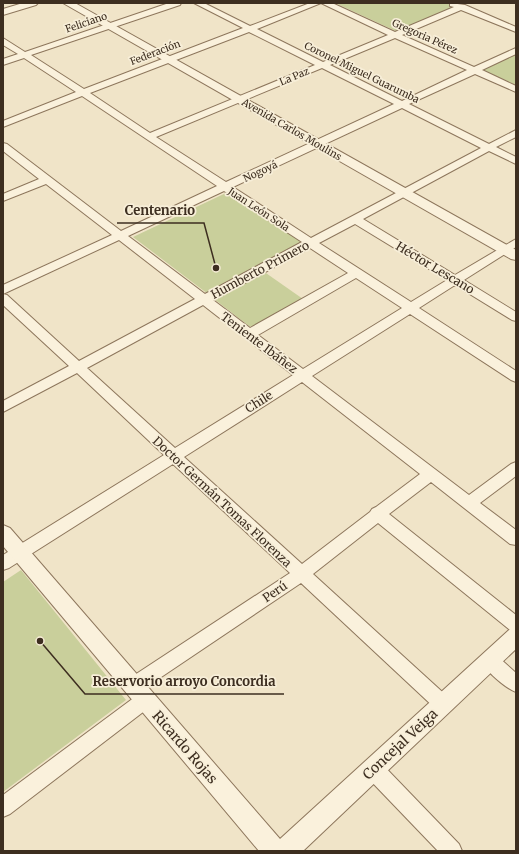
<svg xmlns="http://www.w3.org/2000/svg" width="519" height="854" viewBox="0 0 519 854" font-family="Merriweather,serif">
	<rect width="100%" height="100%" fill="#f0e4c8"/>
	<!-- green -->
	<path fill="#c9cf9b" d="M335 3H447L458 7 398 32Z
		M516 54V85L482 70Z
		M228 192 305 242 208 294 133 237Z
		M263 271 303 299 255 327 249 326 214 299Z
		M21 570 126 700 3 792V582Z"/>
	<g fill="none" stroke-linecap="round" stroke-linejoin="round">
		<!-- minor casing -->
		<g stroke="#8d765c" stroke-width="2">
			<path id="minor" d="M169 3H181L180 5 31 55 84 89 243 28 194 3H204L250 26 310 3H321L257 29 323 62 388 35 321 3H332L395 32 454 7 450 6V3L465 5 516 27V32L461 10 402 35 474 67 516 48V54L482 70 516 86V92L475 74 409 104 489 144 516 130V137L496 147 516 157V164L489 151 363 219 455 275 516 239V247L464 280 516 312V321L512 320 455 285 419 308 516 371V382L511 380 410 314 312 376 469 495 511 464 516 462V476L480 503 516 530V545L510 544 431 482 389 514 516 615V632L510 630 378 523 313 574 449 698 452 704 449 710 443 712 437 710 301 583 139 692 133 694 127 692 124 686 127 680 290 573 173 464 9 568 3 570V555L164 455 77 373 3 412V401L69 366 3 305V294L7 295 79 361 195 299 119 240 3 294V285L112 235 46 184 3 201V194L39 179 3 151V143L7 144 121 231 217 186 82 96 3 127V121L76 92 24 58 3 65V59L18 54 3 45V38L25 52ZM249 32 315 65 150 133 90 93ZM395 38 467 70 402 101 330 65ZM322 68 394 104 226 182 156 137ZM402 108 481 148 311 238 233 187ZM224 191 302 242 205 294 128 236ZM355 224 447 280 411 302 319 243ZM310 248 348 273 250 328 213 300ZM356 278 402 308 303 369 258 335ZM203 305 293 375 175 448 87 368ZM302 382 420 474 376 507 372 509 370 512 302 564 184 457Z
				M490 653 496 655 516 673V692C505 688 486 671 481 661L484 655Z
				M145 692 151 694 154 700 151 706 10 814 3 817V795L139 694Z
				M373 760 380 762 459 844 462 851H438L366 776 364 769 366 762Z"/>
		</g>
		<!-- tertiary casing -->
		<g stroke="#8d765c" stroke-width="2">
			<path id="tertiary" d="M23 3H38L36 5 3 15V9Z
				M63 3H75L516 250V260L511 259Z
				M3 525 10 528 280 839 509 630 516 627V649L303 851H259L3 546Z"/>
		</g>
		<!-- minor -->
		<use href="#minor" fill="#faf1dc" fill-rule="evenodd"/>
		<!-- tertiary -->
		<use href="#tertiary" fill="#faf1dc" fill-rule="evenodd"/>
	</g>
	<g text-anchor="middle" stroke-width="3.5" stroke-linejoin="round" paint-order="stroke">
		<!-- far-street labels -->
		<g font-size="10" fill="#3d2e20" stroke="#f7eed8">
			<text transform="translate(86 22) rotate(-19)" y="4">Feliciano</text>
			<text transform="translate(425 36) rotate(24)" y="4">Gregoria Pérez</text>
			<text transform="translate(155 52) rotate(-21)" y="4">Federación</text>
			<text transform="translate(362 72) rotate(26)" y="4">Coronel Miguel Guarumba</text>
			<text transform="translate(294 76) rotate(-23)" y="4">La Paz</text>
			<text transform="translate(292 129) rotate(30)" y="4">Avenida Carlos Moulins</text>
			<text transform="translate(260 171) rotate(-25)" y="4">Nogoyá</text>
			<text transform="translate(259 209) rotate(33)" y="4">Juan León Sola</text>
		</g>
		<!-- street labels -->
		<g font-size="12" fill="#3d2e20" stroke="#f7eed8">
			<text transform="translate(435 268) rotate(31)" y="4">Héctor Lescano</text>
			<text transform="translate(260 270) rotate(-28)" y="4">Humberto Primero</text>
			<text transform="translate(259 343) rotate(37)" y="4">Teniente Ibáñez</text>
			<text transform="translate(259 402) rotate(-32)" y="4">Chile</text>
			<text transform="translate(222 502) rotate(43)" y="4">Doctor Germán Tomas Florenza</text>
			<text transform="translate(275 592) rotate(-34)" y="4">Perú</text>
		</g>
		<!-- near-street labels -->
		<g font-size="14" fill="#3d2e20" stroke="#f7eed8">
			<text transform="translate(400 744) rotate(-43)" y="5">Concejal Veiga</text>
			<text transform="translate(185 747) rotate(49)" y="5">Ricardo Rojas</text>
		</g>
	</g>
	<!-- callouts -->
	<path fill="none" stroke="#3d2e20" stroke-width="1.5" d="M216 268L204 223H117M40 641L85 694H284"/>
	<g fill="#3d2e20" stroke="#f7eed8" stroke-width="1.5">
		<circle cx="216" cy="268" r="4"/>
		<circle cx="40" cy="641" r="4"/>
	</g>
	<g font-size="13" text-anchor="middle" font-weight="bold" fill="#3d2e20" stroke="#f7eed8" stroke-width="3.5" stroke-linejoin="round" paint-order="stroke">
		<text x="160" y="215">Centenario</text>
		<text x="184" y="686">Reservorio arroyo Concordia</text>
	</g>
	<!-- border -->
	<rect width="519" height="854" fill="none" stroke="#3d2e20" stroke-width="8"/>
</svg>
